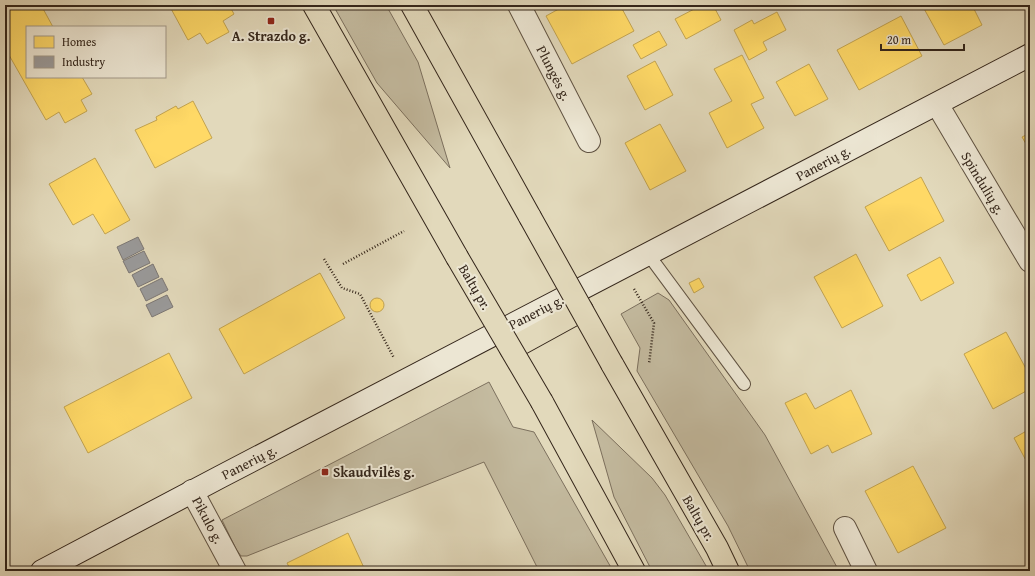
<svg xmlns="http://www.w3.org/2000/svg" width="1035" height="576" viewBox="0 0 1035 576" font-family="'Gentium Book Plus',serif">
	<rect width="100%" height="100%" fill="#e2d9bb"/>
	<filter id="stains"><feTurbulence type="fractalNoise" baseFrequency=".005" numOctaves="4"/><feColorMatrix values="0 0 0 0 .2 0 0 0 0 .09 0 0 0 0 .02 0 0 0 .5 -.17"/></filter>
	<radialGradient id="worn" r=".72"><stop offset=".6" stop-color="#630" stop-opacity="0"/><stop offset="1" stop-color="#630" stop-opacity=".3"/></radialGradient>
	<!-- green -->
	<path fill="#c4bba0" stroke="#7c705e" d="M333 5H386L418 62 450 168 377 83Z
		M658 293 669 300 765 435 839 571H750L728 526 637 371 640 348 621 314Z
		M489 382 513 427 534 432 613 571H539L484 462 247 556H241L236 549 222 520Z
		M592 420 652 478 665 495 709 571H652L614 497Z"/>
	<!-- homes -->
	<path fill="#ffd966" stroke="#c2a350" d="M5 5H41L53 27H27V77H82L92 94 81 100 87 111 65 123 59 112 46 120 5 48Z
		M169 5H229L234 14 223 21 229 32 207 44 200 33 188 40Z
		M566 5H620L634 31 572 64 546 16Z
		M702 5H713L721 20 686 39 675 19Z
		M922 5H972L982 25 944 45Z
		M777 12 786 30 763 42 767 50 749 60 734 30 752 20 754 24Z
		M901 16 922 56 859 90 837 50Z
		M659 31 667 45 641 59 633 45Z
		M742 55 764 98 751 104 764 128 727 148 709 113 732 101 714 69Z
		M655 61 673 95 645 110 627 76Z
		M809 64 828 99 795 116 776 82Z
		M193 101 212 138 155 168 135 130 157 120 156 117 176 106 178 109Z
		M660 124 686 171 650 190 625 143Z
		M1030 133V151L1022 137Z
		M95 158 130 220 105 234 93 214 73 225 49 184Z
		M921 177 944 221 889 251 865 207Z
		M856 254 883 306 842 328 814 277Z
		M940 257 954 283 921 301 907 275Z
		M320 273 345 318 244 374 219 329Z
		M699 278 704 287 694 293 689 283Z
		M370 305a7 7 0 1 1 14 0a7 7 0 1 1-14 0Z
		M1006 332 1030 376V389L993 409 964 354Z
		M169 353 192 398 88 453 64 407Z
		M851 390 872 434 832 453 828 445 811 454 785 403 806 393 815 409Z
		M1030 429V468L1014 438Z
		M913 466 946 528 898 553 865 491Z
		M348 533 365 570 363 571H291L287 563Z"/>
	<!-- industry -->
	<path fill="#999" stroke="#7b7673" d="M138 237 144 249 123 260 117 247Z
		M144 251 150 263 129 273 123 261Z
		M153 264 159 277 138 287 132 275Z
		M162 278 168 290 146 301 140 289Z
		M167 295 173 307 152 317 146 305Z"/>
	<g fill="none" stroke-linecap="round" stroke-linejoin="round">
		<!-- lane casing -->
		<g stroke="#605343" stroke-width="14">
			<path id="lane" d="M648 254 744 384"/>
		</g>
		<!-- street casing -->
		<g stroke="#605343" stroke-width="24">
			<path id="street" d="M519 5 589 141
				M937 104 1030 261
				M192 491 235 571
				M845 528 866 571"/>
		</g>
		<!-- secondary casing -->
		<g stroke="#34261b" stroke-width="24">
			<path id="secondary" d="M42 571 220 477 1030 55"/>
		</g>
		<!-- primary casing -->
		<g stroke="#34261b" stroke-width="24">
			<path id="primary" d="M314 5 457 257
				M412 5 530 217
				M511 349 582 310
				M612 364 717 548 728 571
				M542 402 634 571"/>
		</g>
		<!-- path -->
		<path stroke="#34261b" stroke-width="2.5" stroke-dasharray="1 2" stroke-linecap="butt" d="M324 259 342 288 360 294 394 358
			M343 264 404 231
			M634 289 654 323 649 364"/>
		<!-- lane -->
		<use href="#lane" stroke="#ece6d3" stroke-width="12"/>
		<!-- street -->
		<use href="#street" stroke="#ece6d3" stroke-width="22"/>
		<!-- secondary -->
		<use href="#secondary" stroke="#ece6d3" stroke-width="22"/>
		<!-- primary -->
		<use href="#primary" stroke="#e2d9bb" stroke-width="22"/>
		<!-- primary-bridge casing -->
		<g stroke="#34261b" stroke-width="24" stroke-linecap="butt">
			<path id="primary-bridge" d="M530 217 612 364
				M457 257 542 402"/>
		</g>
		<!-- primary-bridge -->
		<use href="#primary-bridge" stroke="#e2d9bb" stroke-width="22"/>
	</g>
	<!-- markers -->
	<g fill="#8f2418" stroke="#ece6d3" stroke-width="1.5">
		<rect x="267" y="17" width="8" height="8" rx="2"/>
		<rect x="321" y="468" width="8" height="8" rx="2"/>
	</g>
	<g text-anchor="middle" stroke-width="4" stroke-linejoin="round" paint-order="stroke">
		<!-- poi labels -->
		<g font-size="14" font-weight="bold" fill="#34261b" stroke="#ece6d3">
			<text x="271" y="41">A. Strazdo g.</text>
			<text x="333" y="477" text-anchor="start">Skaudvilės g.</text>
		</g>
		<!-- street labels -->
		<g font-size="14" fill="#34261b" stroke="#ece6d3">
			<text transform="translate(554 73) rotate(63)" y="5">Plungės g.</text>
			<text transform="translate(823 163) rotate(-28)" y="5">Panerių g.</text>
			<text transform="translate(983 183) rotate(59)" y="5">Spindulių g.</text>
			<text transform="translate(475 287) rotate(60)" y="5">Baltų pr.</text>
			<text transform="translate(536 312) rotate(-27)" y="5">Panerių g.</text>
			<text transform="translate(249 462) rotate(-27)" y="5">Panerių g.</text>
			<text transform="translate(699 518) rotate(60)" y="5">Baltų pr.</text>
			<text transform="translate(208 520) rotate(62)" y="5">Pikulo g.</text>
		</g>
	</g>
	<!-- margin -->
	<rect width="1035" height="576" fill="none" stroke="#e2d9bb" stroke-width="20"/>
	<rect x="6" y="6" width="1023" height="564" fill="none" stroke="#34261b" stroke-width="2"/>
	<rect x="10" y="10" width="1015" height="556" fill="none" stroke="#34261b"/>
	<!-- legend -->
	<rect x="26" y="26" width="140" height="52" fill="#ece6d3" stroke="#a29989"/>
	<rect x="34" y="36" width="20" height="12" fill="#ffd966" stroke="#a29989"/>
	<text x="62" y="46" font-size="12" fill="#34261b">Homes</text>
	<rect x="34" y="56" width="20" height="12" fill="#999999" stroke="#a29989"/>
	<text x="62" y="66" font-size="12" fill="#34261b">Industry</text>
	<!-- scale -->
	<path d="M881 44v6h83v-6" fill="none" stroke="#34261b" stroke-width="2"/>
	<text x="887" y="44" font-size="12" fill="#34261b" stroke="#ece6d3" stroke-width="3" paint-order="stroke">20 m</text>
	<rect width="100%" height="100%" filter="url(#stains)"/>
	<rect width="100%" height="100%" fill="url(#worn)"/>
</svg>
